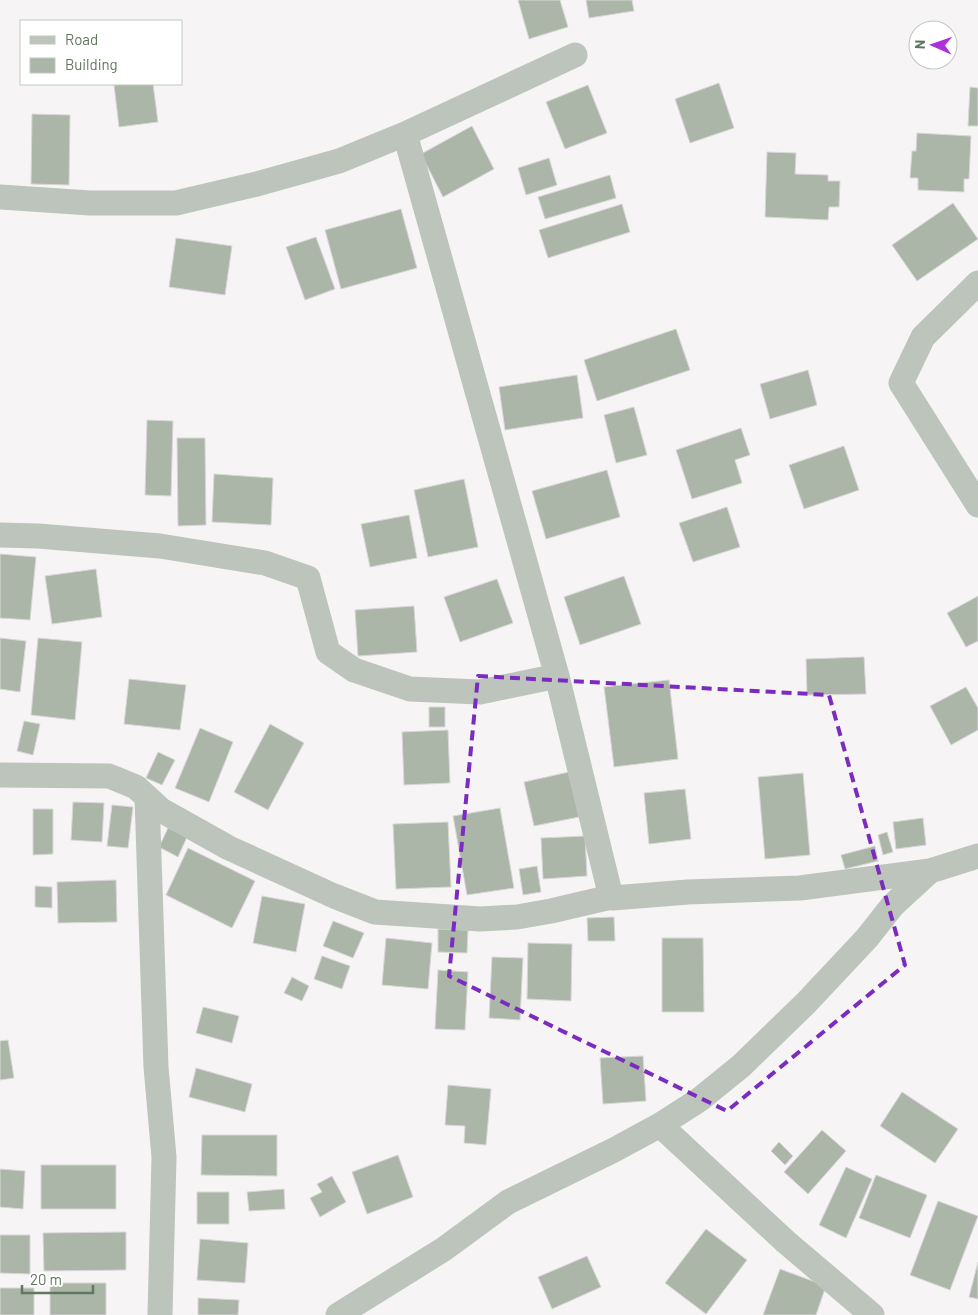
<svg xmlns="http://www.w3.org/2000/svg" width="978" height="1315" viewBox="0 0 978 1315" font-family="Barlow,sans-serif">
	<rect width="100%" height="100%" fill="#f7f4f6"/>
	<!-- building -->
	<path fill="#abb6a9" stroke="#d9d7d8" d="M518 0H560L568 27 529 39Z
		M586 0H632L634 11 589 18Z
		M719 83 734 128 690 143 675 99Z
		M127 84H153L158 122 119 127 114 85Z
		M588 85 607 133 565 149 546 102Z
		M970 87 978 88V126H968Z
		M32 114 70 115 69 185 31 184Z
		M472 126 494 169 443 197 421 154Z
		M917 133 971 136 969 179H964V192L918 190V178H910L912 151H916Z
		M767 152 796 153 795 174 828 175V181H840L839 207H829L828 220 765 217Z
		M549 158 557 185 526 195 518 168Z
		M610 175 616 198 545 219 538 197Z
		M953 203 978 239 917 281 892 245Z
		M622 204 630 232 548 258 539 230Z
		M401 209 417 268 341 289 325 230Z
		M316 237 335 289 305 300 286 247Z
		M176 238 232 246 225 295 169 287Z
		M676 329 690 370 597 401 584 360Z
		M808 370 817 405 770 419 760 384Z
		M577 375 583 418 505 430 499 387Z
		M634 407 647 455 616 463 604 415Z
		M147 420 173 421 171 496 145 495Z
		M741 428 750 455 735 460 742 483 692 499 676 450Z
		M177 438H205L206 525 178 526Z
		M844 446 859 490 804 509 789 465Z
		M607 470 620 517 546 539 532 491Z
		M214 474 273 478 271 525 212 522Z
		M464 479 478 547 428 557 414 490Z
		M727 507 740 547 693 562 679 523Z
		M409 515 417 558 370 567 361 524Z
		M0 554 36 557 30 620 0 618Z
		M96 569 102 617 52 624 45 576Z
		M624 576 641 624 580 645 564 597Z
		M497 579 513 623 460 642 444 597Z
		M978 596V641L966 647 947 613Z
		M414 606 417 652 358 656 355 610Z
		M0 638 26 641 20 692 0 689Z
		M38 638 82 642 75 720 31 715Z
		M864 657 866 694 807 695 806 659Z
		M129 679 186 685 180 730 124 724Z
		M669 680 678 759 614 767 604 687Z
		M966 687 978 708V730L951 745 930 706Z
		M429 707H445V727H429Z
		M24 721 40 724 33 755 17 751Z
		M270 724 304 743 268 810 234 792Z
		M200 728 233 742 209 802 175 788Z
		M448 730 450 783 404 785 402 732Z
		M158 752 175 760 162 785 146 778Z
		M569 772 579 817 534 826 524 782Z
		M803 773 810 855 765 859 758 777Z
		M685 789 691 839 649 844 644 793Z
		M73 802 104 803 102 842 71 840Z
		M112 805 133 807 128 848 107 846Z
		M500 808 514 888 467 895 453 816Z
		M33 809H53V854L33 855Z
		M923 818 926 845 896 849 893 822Z
		M448 822 451 887 396 889 393 824Z
		M168 828 187 837 178 857 159 847Z
		M887 832 893 852 883 855 878 835Z
		M585 836 587 876 543 879 541 838Z
		M875 846 878 861 845 869 841 855Z
		M188 848 255 881 232 928 166 895Z
		M537 866 541 892 523 895 519 869Z
		M116 880 117 922 58 923 57 882Z
		M35 886 52 887V908L35 907Z
		M262 896 305 904 296 952 253 943Z
		M614 917 615 941H588L587 918Z
		M333 921 364 933 353 958 323 946Z
		M438 929 468 930 467 953 438 952Z
		M386 938 432 943 428 989 382 985Z
		M662 938H703L704 1012H662Z
		M528 943 572 944 571 1001 527 999Z
		M322 956 350 966 342 989 314 979Z
		M492 957 523 958 520 1020 489 1018Z
		M438 970 468 972 465 1030 435 1029Z
		M292 977 309 986 302 1001 284 993Z
		M203 1007 239 1016 232 1043 196 1033Z
		M8 1040 14 1078 0 1080V1041Z
		M643 1056 646 1101 603 1104 600 1058Z
		M196 1068 252 1084 245 1112 189 1097Z
		M448 1085 491 1089 486 1145 464 1143 465 1126 445 1125Z
		M902 1092 958 1129 935 1163 880 1126Z
		M822 1130 846 1151 808 1194 784 1172Z
		M202 1135H277V1176L201 1175Z
		M779 1142 793 1156 785 1165 771 1151Z
		M398 1155 413 1197 367 1214 352 1172Z
		M41 1165H116V1209H41Z
		M846 1167 872 1179 846 1238 819 1225Z
		M0 1169 25 1171 23 1209 0 1207Z
		M876 1175 927 1195 910 1238 859 1218Z
		M332 1176 346 1202 320 1217 310 1198 322 1192 317 1184Z
		M284 1189 285 1209 249 1211 247 1192Z
		M197 1192H229V1224H197Z
		M938 1201 978 1216 950 1290 910 1275Z
		M706 1229 747 1260 706 1314 665 1283Z
		M126 1232V1270L44 1271 43 1233Z
		M0 1235H30V1274L0 1273Z
		M200 1239 248 1243 245 1283 197 1280Z
		M587 1256 601 1287 552 1309 538 1277Z
		M978 1262V1299L969 1297Z
		M780 1269 826 1286 816 1315H763Z
		M50 1283H106V1315H50Z
		M0 1288H34V1315H0Z
		M198 1298 239 1300 238 1315H198Z"/>
	<g fill="none" stroke-linecap="round" stroke-linejoin="round">
		<!-- minor -->
		<path stroke="#bcc4bc" stroke-width="25" d="M405 134 557 676 611 897
			M0 197 90 203H176L257 184 339 161 405 134 575 55
			M978 283 923 337 901 383 978 505
			M0 535 38 536 160 546 265 563 308 578 328 652 354 670 410 689 480 692 557 676
			M0 775 109 776 136 787 161 810 229 848 334 896 375 912 480 919 517 917 551 911 611 897 613 898 688 892 800 888 930 871 978 856
			M147 797 156 1067 164 1157 160 1315
			M660 1125 786 1242 872 1315
			M338 1315 444 1249 508 1202 614 1150 660 1125 699 1100 741 1066 806 1003 867 938 893 905 930 871"/>
	</g>
	<!-- marked area -->
	<path fill="none" stroke="#7b2cbf" stroke-width="4" stroke-dasharray="10 6" stroke-linejoin="round" d="M478 676 829 695 905 965 727 1111 449 976Z"/>
	<!-- legend -->
	<rect x="20" y="20" width="162" height="65" fill="#ffffff" stroke="#bfc9bf"/>
	<rect x="30" y="36" width="25" height="8" fill="#bcc4bc" stroke="#bfc9bf"/>
	<text x="65" y="45" font-size="15" fill="#60785e">Road</text>
	<rect x="30" y="58" width="25" height="15" fill="#abb6a9" stroke="#bfc9bf"/>
	<text x="65" y="70" font-size="15" fill="#60785e">Building</text>
	<!-- north arrow -->
	<g transform="translate(933 45) rotate(272)"><circle r="24" fill="#ffffff" stroke="#bfc9bf"/>
	<path d="M0-4L9 19L0 12L-9 19Z" fill="#ae2fdc"/>
	<text y="-8" font-size="14" font-weight="bold" text-anchor="middle" fill="#60785e">N</text>
	</g>
	<!-- scale -->
	<path d="M22 1285v8h71v-8" fill="none" stroke="#60785e" stroke-width="2.5"/>
	<text x="30" y="1285" font-size="15" fill="#60785e" stroke="#ffffff" stroke-width="4" paint-order="stroke">20 m</text>
</svg>
